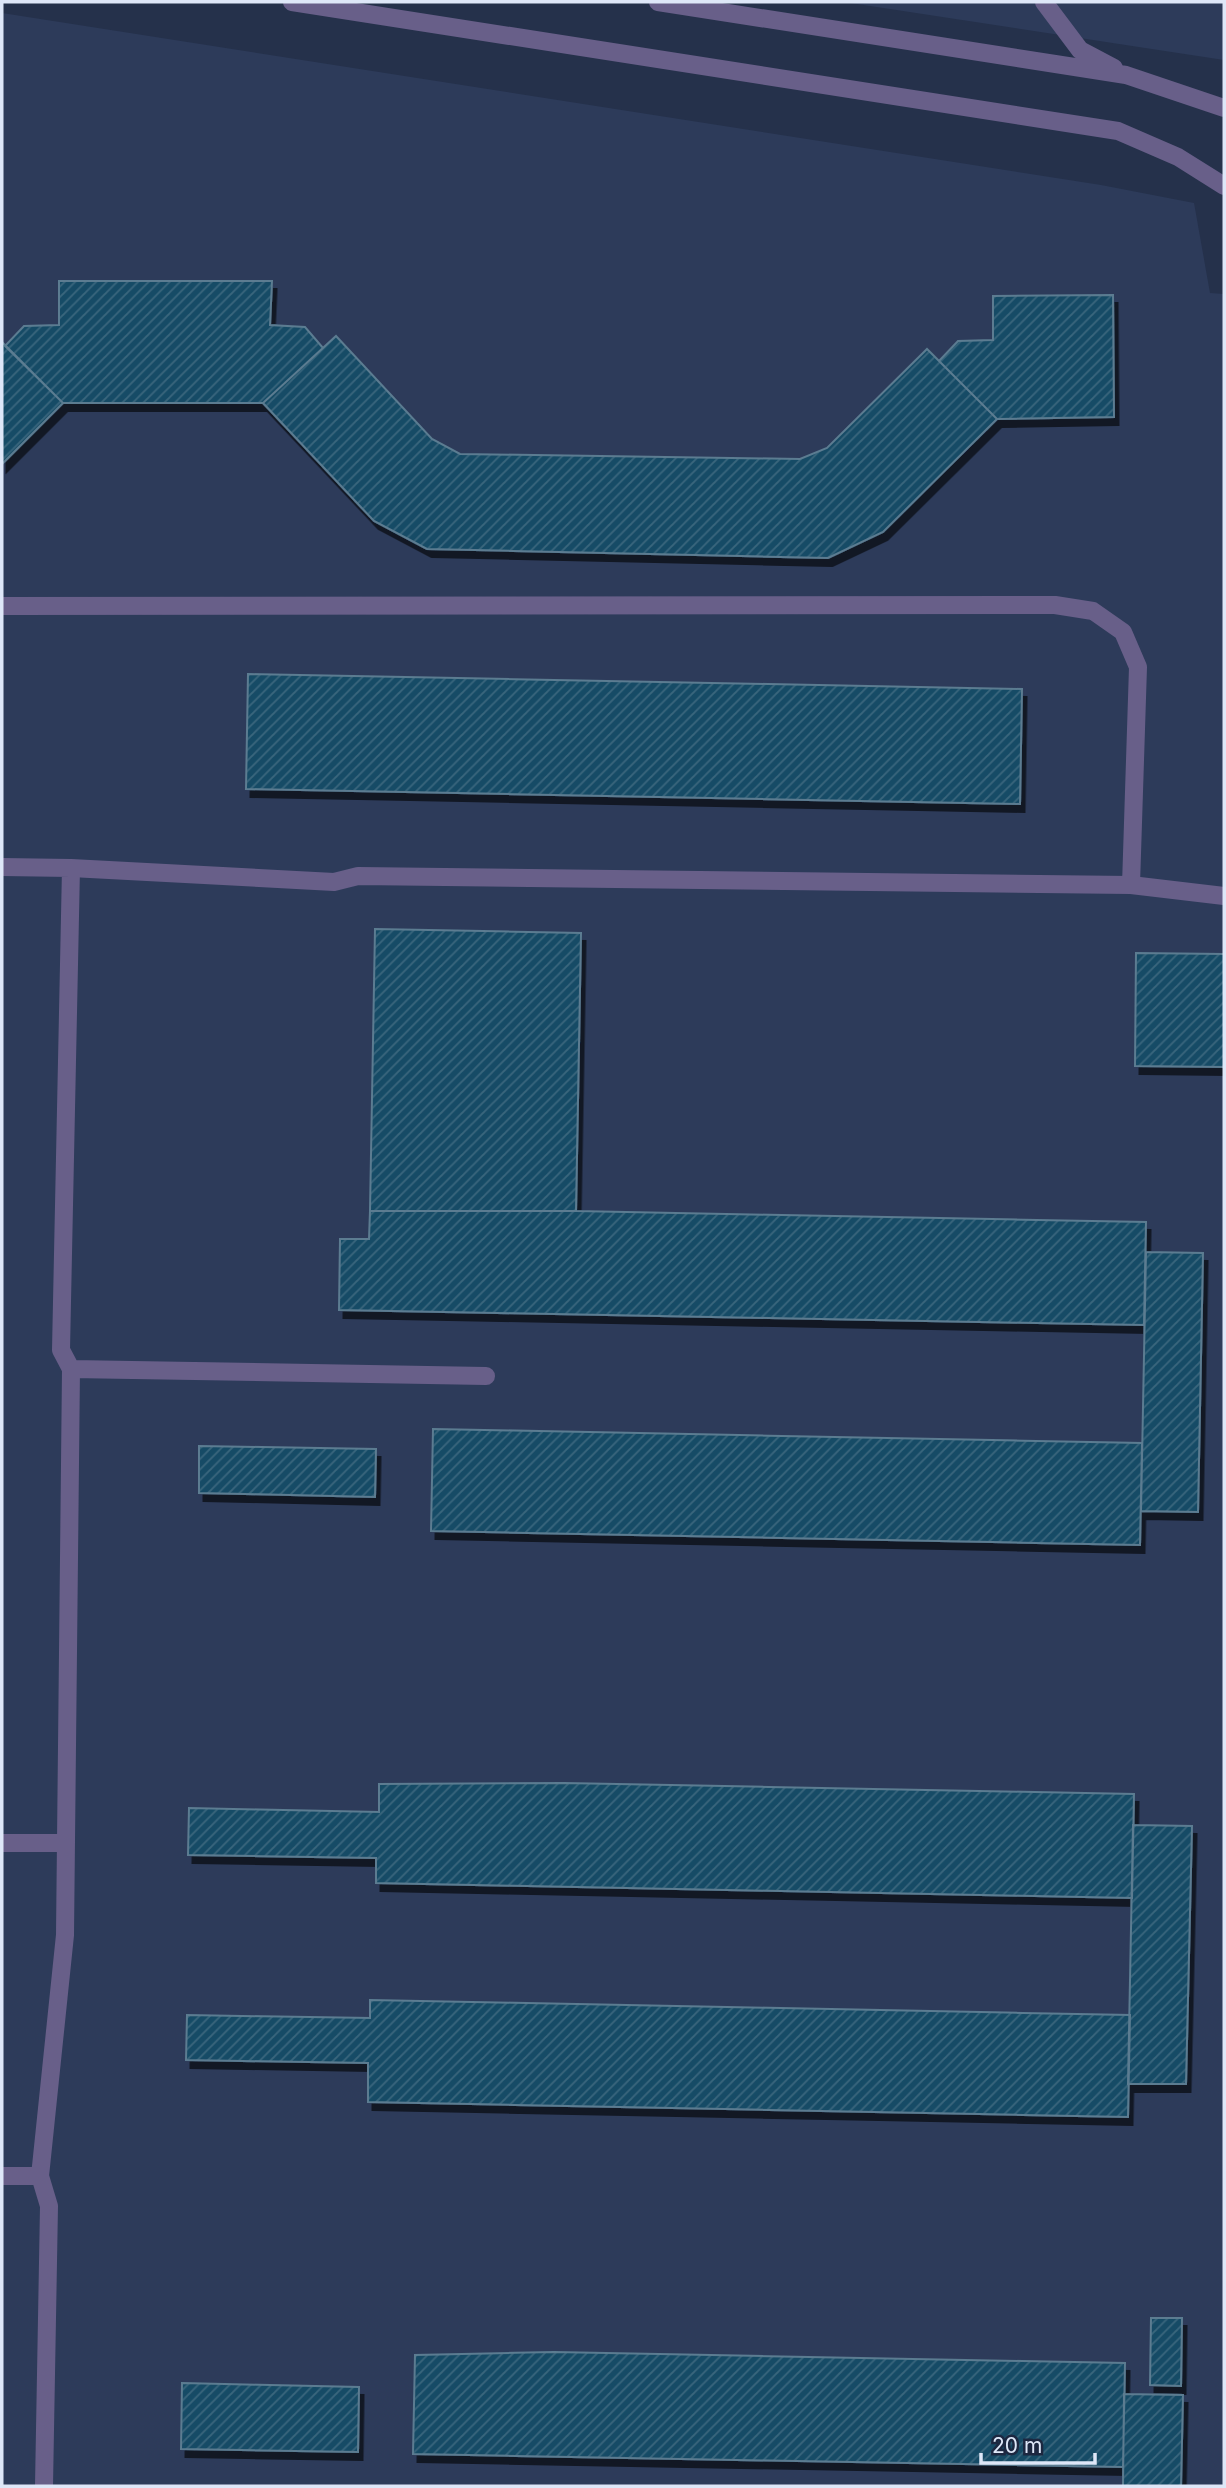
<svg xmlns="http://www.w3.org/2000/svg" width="1226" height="2488" viewBox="0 0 1226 2488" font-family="Inter,sans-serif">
	<defs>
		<pattern id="building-hatch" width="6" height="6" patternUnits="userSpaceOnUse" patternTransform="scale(1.75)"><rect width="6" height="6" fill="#184c66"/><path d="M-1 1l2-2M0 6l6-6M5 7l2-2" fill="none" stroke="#39667d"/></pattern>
		<filter id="shadow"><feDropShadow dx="4.5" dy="8" stdDeviation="0" flood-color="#0009"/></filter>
	</defs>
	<rect width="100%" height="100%" fill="#25314b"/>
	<!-- built -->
	<path fill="#2d3b5a" d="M844 2H1224V60Z
		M2 13 1101 185 1194 203 1210 293 1224 294V2486H2Z"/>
	<!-- building -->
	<path fill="url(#building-hatch)" stroke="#5b7c91" stroke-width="2" filter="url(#shadow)" d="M59 281H272L270 325 305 327 323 348 263 403H63L5 346 24 326 59 325Z
		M1113 295 1114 417 997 419 939 361 958 341 993 340V296Z
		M336 336 432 439 460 454 800 459 827 448 927 349 997 419 883 532 828 558 427 549 374 521 263 403Z
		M2 342 63 403 2 464Z
		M248 674 1022 689 1020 804 246 789Z
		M375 929 581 933 576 1211H370Z
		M1136 953 1224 954V1067L1135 1066Z
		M370 1211H576L1146 1222 1144 1325 339 1310 340 1239H369Z
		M1146 1252 1203 1253 1198 1512 1141 1511Z
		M433 1429 1142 1443 1140 1545 431 1531Z
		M199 1446 376 1449 375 1497 199 1493Z
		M564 1783 1134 1794 1132 1898 376 1883V1858L188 1855 189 1808 379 1812V1784Z
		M1133 1825 1192 1826 1186 2084H1128Z
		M370 2000 1130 2015 1128 2117 368 2102V2063L186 2060 187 2015 370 2018Z
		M1151 2318H1182L1181 2386 1150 2385Z
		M554 2352 1125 2363 1123 2467 413 2454 415 2355Z
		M182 2383 359 2387 358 2452 181 2449Z
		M1124 2394 1183 2395 1181 2486H1123Z"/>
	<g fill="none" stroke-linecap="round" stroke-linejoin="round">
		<!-- minor -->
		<path stroke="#685f89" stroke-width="18" d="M292 2 1118 131 1178 157 1224 186
			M658 2 1126 75 1224 108
			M1044 2 1080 50 1114 68
			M2 606 1055 605 1093 611 1123 632 1138 667 1131 885
			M2 867 71 868 334 882 358 876 1131 885 1224 896
			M71 1369 486 1376
			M2 1843H66
			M2 2176H40
			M44 2486 49 2206 40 2176 65 1935 71 1369 61 1350 71 868"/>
	</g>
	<!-- border -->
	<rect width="1226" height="2488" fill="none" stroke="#dee7f8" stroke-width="7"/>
	<!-- scale -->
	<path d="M981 2453v10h114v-10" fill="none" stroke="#dee7f8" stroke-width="3.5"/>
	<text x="992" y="2453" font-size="21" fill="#dee7f8" stroke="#1c2740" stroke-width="5" paint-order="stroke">20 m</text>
</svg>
